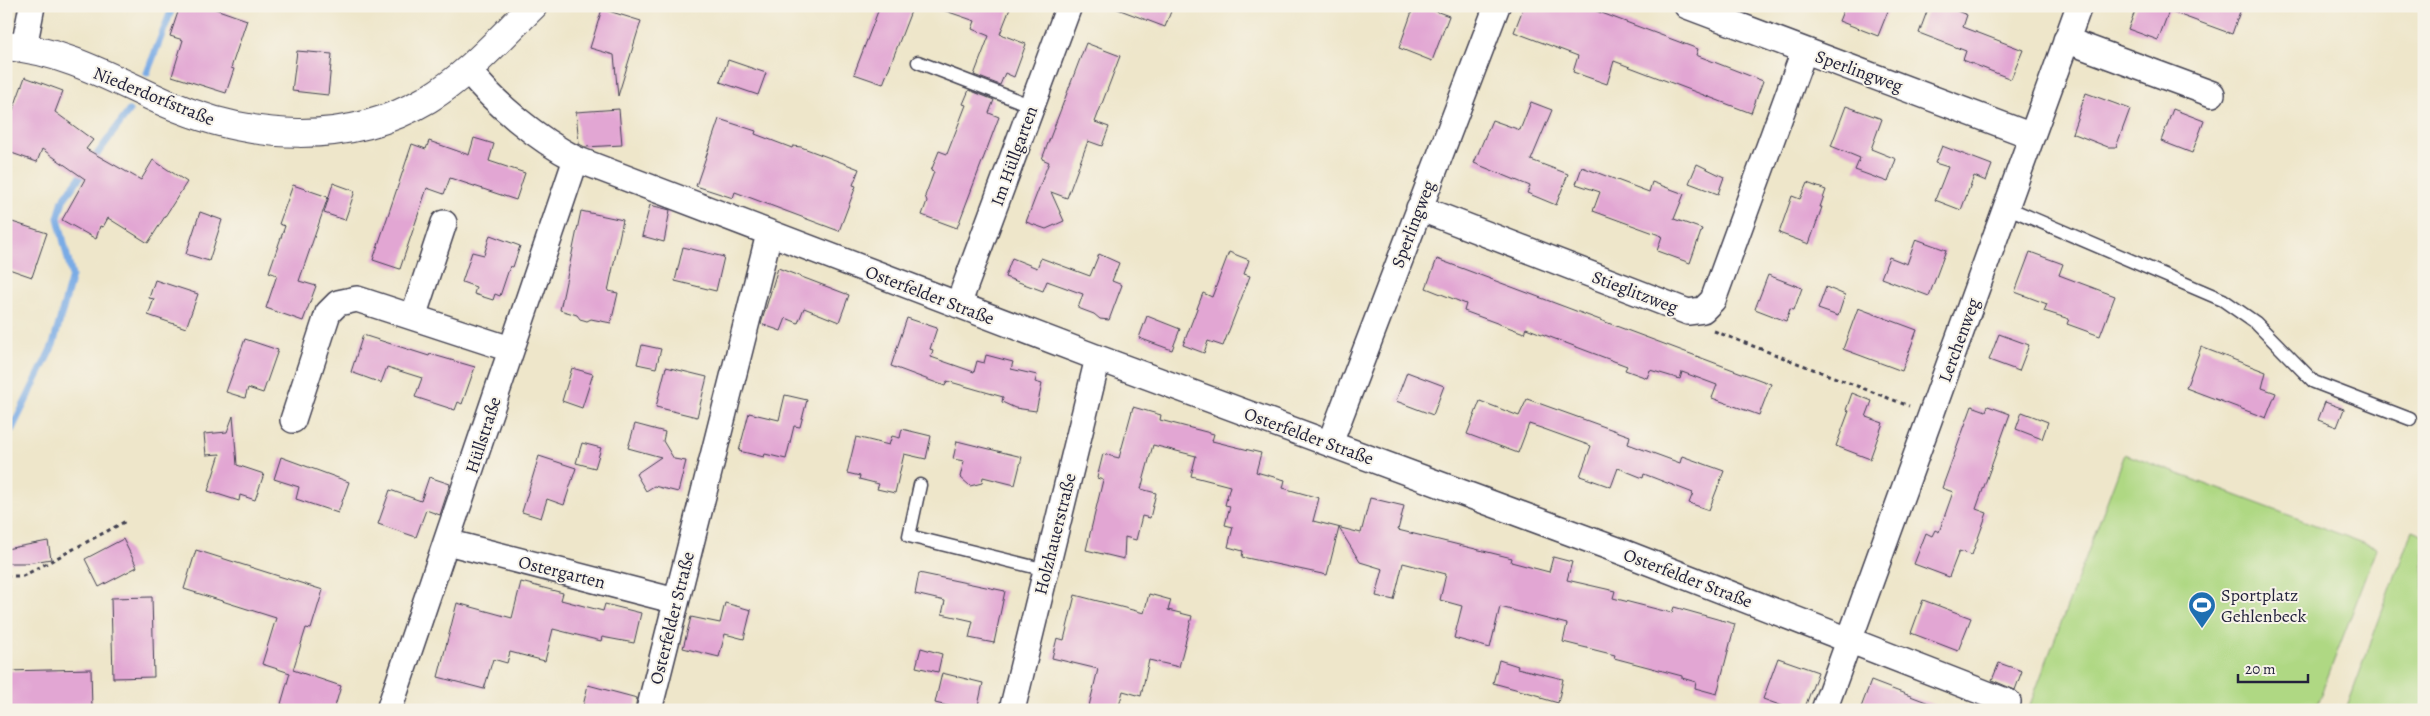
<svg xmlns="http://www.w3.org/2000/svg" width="2430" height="716" viewBox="0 0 2430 716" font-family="Alegreya,serif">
	<rect width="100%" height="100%" fill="#f7f3e8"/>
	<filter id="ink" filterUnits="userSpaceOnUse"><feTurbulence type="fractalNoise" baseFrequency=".02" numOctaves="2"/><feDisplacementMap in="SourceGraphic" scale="10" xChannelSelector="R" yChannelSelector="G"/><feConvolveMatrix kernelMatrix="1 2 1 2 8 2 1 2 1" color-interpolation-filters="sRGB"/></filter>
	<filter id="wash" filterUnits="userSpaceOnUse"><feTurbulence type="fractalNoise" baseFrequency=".0096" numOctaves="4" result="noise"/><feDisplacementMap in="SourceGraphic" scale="20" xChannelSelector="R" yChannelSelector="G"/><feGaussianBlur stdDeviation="1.12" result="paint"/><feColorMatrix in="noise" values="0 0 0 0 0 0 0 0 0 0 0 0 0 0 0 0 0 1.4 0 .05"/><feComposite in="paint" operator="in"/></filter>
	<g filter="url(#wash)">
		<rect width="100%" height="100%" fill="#eee6ca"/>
		<!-- green -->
		<path fill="#afd883" stroke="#687d5f" d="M2125 454 2377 548 2315 710H2028Z
			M2412 530 2424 535V710H2346Z"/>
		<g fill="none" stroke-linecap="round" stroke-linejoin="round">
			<!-- stream -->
			<path stroke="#79abe5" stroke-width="7" d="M147 73 173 6
				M92 161 129 111
				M12 429 53 345 72 276 58 218 63 200 86 169"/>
		</g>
		<g id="blocks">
			<!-- building -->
			<path fill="#e2a6d3" d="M180 6H207L247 20 231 68 234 69 226 93 172 76 183 40 170 36Z
				M880 6H913L883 84 854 74Z
				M941 6H1011L1000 34 1026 44 1014 77 1005 73 1000 85 974 75 989 36 972 29 975 21 940 9Z
				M1116 6H1173L1165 27 1115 8Z
				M1414 6H1422L1449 16 1432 61 1399 48Z
				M1524 6H1583L1698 49 1696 55 1763 81 1751 113 1614 61 1607 84 1573 72 1578 56 1514 32Z
				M1845 6H1890L1878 36 1839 21Z
				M1929 6H1945L1967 15 1963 27 2023 50 2011 79 1963 60 1966 51 1919 33Z
				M2137 6H2242L2232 34 2169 11 2158 40 2128 29Z
				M602 9 641 21 618 96 614 55 590 48Z
				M1086 43 1120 56 1095 122 1109 127 1102 146 1088 141 1067 198 1051 192 1064 221 1046 229 1026 222 1049 162 1042 159Z
				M297 51 332 54 328 95 292 91Z
				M728 60 766 73 758 95 720 82Z
				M25 77 63 91 55 112 93 140 86 149 141 180 153 160 187 182 148 243 108 218 103 227 100 226 96 239 62 220 85 179 42 149 37 162 6 151V129Z
				M969 90 994 100 989 113 999 117 957 228 922 215 927 201 925 196 934 172 931 171 939 151 947 154 966 105 963 104Z
				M2086 93 2130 109 2116 147H2108L2072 133Z
				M1531 102 1552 110 1531 160 1568 174 1556 205 1527 193 1530 186 1474 163 1492 120 1520 130Z
				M1846 106 1882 119 1871 149 1896 159 1888 182 1855 170 1860 158 1831 146Z
				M619 109 622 145 585 147 579 144 576 112Z
				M2173 109 2204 121 2192 153 2161 141Z
				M719 119 756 131 755 134 792 148 793 146 801 147 859 169 853 185 856 186 839 231 735 192 733 198 696 186Z
				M474 138 494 144 489 161 525 173 516 200 450 178 444 194 427 188 400 269 373 260 412 144 426 149 429 141 469 155Z
				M1942 146 1992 165 1986 181 1974 176 1961 210 1935 200 1948 167 1935 163Z
				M1697 164 1724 177 1718 194 1689 183Z
				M1582 167 1649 192 1652 182 1684 194 1674 219 1702 229 1690 263 1657 251 1662 236 1593 211 1600 192 1576 184Z
				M333 183 355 191 345 220 324 213Z
				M1807 183 1826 190 1820 207H1822L1809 244 1779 233 1792 196 1800 199Z
				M293 185 328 197 299 281 316 286 303 321 266 308 277 275 269 272 285 226 279 224Z
				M650 205 670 210 664 242 642 236Z
				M581 211 623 220 608 291 618 293 611 323 591 319 587 321 580 319 577 315 560 310Z
				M200 212 222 220 209 261 186 254Z
				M6 220 47 233 32 277 6 268Z
				M490 235 520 246 513 267 510 266 500 296 495 294 493 300 474 294 476 287 462 282 472 252 484 255Z
				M1916 239 1946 250 1929 296 1881 278 1889 257 1907 264Z
				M683 247 724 257 716 291 675 281Z
				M1229 252 1249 260 1244 274 1250 276 1223 346 1208 341 1204 353 1183 345 1203 293 1212 297Z
				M2030 252 2063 264 2059 275 2115 296 2100 336 2067 324 2069 319 2044 311 2047 304 2015 292Z
				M1099 254 1119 263 1112 281 1122 285 1109 320 1100 319 1094 314 1078 308 1083 294 1047 281 1043 291 1005 277 1012 258 1037 268 1041 258 1090 276Z
				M1437 259 1771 384 1759 415 1712 398 1717 385 1682 372 1680 379 1650 370 1647 378 1625 370 1627 366 1526 328 1524 333 1464 311 1466 304 1426 288Z
				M778 268 849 295 839 322 804 308 798 323 786 318 781 331 761 324Z
				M1768 275 1802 288 1794 310 1790 309 1786 321 1755 309Z
				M155 280 198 294 186 328 148 315 154 299 149 298Z
				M1826 287 1845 295 1838 316 1818 309Z
				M1858 308 1917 330 1902 371 1843 349Z
				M1147 316 1180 329 1172 350 1139 338Z
				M907 318 937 328 930 349 933 350 931 357 974 372 977 361 984 363 986 355 1013 362 1011 369 1037 375 1035 382 1042 384 1036 411 1015 408 1002 402 1003 397 947 381 945 386 891 366Z
				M1999 334 2029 345 2019 371 1989 360Z
				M363 335 429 356 430 354 475 367 462 404 458 402 455 410 415 397 422 378 387 367 381 383 351 372Z
				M245 339 278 350 263 393 248 388 245 398 226 392Z
				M642 345 661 349 656 368 637 364Z
				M2201 347 2266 372 2262 388 2276 393 2266 418 2186 388Z
				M666 367 707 377 697 417 656 407Z
				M572 368 593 374 582 408 562 401Z
				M1407 372 1444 386 1433 415 1396 401Z
				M1852 393 1872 401 1866 417 1883 423 1870 459 1836 446 1849 411 1846 410Z
				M785 395 807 400 800 427 794 426 786 459 765 454 764 457 739 451 749 413 779 420Z
				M1527 399 1630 436 1628 444 1680 463 1682 456 1724 471 1709 510 1689 503 1693 493 1644 474 1643 478 1618 468 1611 487 1580 476 1591 446 1544 429 1529 424 1518 453 1467 434 1480 401 1519 416Z
				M2325 402 2344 409 2337 427 2318 420Z
				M1972 406 1986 411 1988 406 2010 414 1976 509 1987 513 1972 555 1959 551 1949 577 1914 564 1926 533 1932 536 1935 530 1939 532 1953 492 1942 488Z
				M1133 407 1161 415 1160 420 1214 434 1212 441 1261 453 1256 472 1285 480 1283 488 1319 498 1313 521 1361 533 1370 498 1404 506 1398 530 1512 558 1511 562 1549 572 1553 557 1572 562 1567 580 1615 591 1613 598 1672 613 1674 607 1735 624 1717 694 1695 688 1696 682 1682 678V676L1614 658 1615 655 1563 642 1567 624 1500 607 1490 648 1454 638 1462 606 1440 600 1446 574 1403 563 1394 600 1376 596 1383 569 1360 562 1339 528 1327 575 1242 557 1243 551 1228 547 1233 527 1225 525 1230 506 1225 505 1230 486 1191 476 1196 456 1153 445 1141 489 1156 493 1150 518 1142 516 1136 540 1125 537 1124 559 1086 550 1103 480 1097 478 1103 454 1119 458Z
				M2022 412 2048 422 2042 439 2016 429Z
				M233 416 237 465 264 474 255 500 240 495 239 501 208 491 220 454 206 455 204 434 227 432Z
				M635 424 665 432 663 441 674 459 686 461 678 492 654 486 646 491 636 474 661 457 628 448Z
				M902 429 931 436 926 459 904 454 895 493 877 489 879 484 859 479 860 476 847 473 856 437 889 445 892 436 900 438Z
				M957 441 1022 457 1015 485 983 477 982 483 970 486 960 477 964 461 953 459Z
				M582 443 601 448 595 468 576 463Z
				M539 456 576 468 564 505 547 499 541 518 522 512Z
				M281 457 349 482 338 513 296 499 299 487 274 479Z
				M429 477 450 484 440 515 426 510 416 537 378 524 390 490 421 501Z
				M123 539 137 567 99 587 85 559Z
				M48 541 51 559 27 563H6V549Z
				M196 550 323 590 311 629 306 628 293 670 341 686 334 710H298L281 704 290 673 262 664 276 618 184 589Z
				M919 573 1005 591 994 643 969 638 973 621 942 614 945 601 915 594Z
				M521 582 563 593 561 600 603 611 605 604 641 613 634 643 602 637 601 641 553 629 545 661 510 652 507 663 493 659 484 689 438 677 457 603 512 618Z
				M1149 594 1171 600 1168 610 1192 616 1179 667 1149 660 1141 696 1123 691 1118 710H1088L1098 669 1052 658 1057 638 1064 640 1075 595 1144 613Z
				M152 597 154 677 113 678 111 598Z
				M1923 600 1971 618 1958 651 1911 633Z
				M725 603 751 610 744 639 725 634 719 657 683 648 691 617 720 623Z
				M921 648 942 654 938 672 916 667Z
				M1778 658 1818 672 1804 710H1793L1763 699Z
				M1499 660 1518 666 1517 668 1563 679 1558 703 1541 698V696L1493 683Z
				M1999 663 2022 671 2015 690 1992 680Z
				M91 669 92 710H6V671Z
				M942 673 983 683 977 710H953L952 707 935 703Z
				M1871 681 1942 708V710H1860Z
				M588 685 637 698 635 710H582Z"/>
		</g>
	</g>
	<g filter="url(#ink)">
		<use href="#blocks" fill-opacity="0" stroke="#413f50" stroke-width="1"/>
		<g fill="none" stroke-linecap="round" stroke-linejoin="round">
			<!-- service casing -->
			<g stroke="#413f50" stroke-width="15">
				<path id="service" d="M918 62 1032 106
					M2006 207 2223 300 2256 323 2314 382 2410 419
					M920 485 909 536 1046 570"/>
			</g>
			<!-- minor casing -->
			<g stroke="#413f50" stroke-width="28">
				<path id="minor" d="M1687 6 2032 136
					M2066 40 2212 94
					M24 47 32 6
					M468 70C495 104 537 139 576 159L1098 358 1620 551 2008 702
					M1419 208 1688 312 1703 310 1713 300 1804 51
					M958 305 1069 6
					M413 317 444 223
					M293 420 328 313 338 303 357 299 510 349
					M1330 443 1497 6
					M447 542 676 601
					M389 710 576 159
					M649 710 769 234
					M1012 710 1098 358
					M1824 710 2079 6"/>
			</g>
			<!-- secondary casing -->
			<g stroke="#413f50" stroke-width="30">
				<path id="secondary" d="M6 46C63 50 115 80 166 103 250 140 347 147 428 99 468 75 500 38 533 6"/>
			</g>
			<!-- path -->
			<path stroke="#413f50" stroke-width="3" stroke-dasharray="4 4" stroke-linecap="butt" d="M1714 331 1909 406
				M6 576H23L126 521"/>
			<!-- service -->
			<use href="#service" stroke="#fff" stroke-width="12"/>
			<!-- minor -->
			<use href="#minor" stroke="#fff" stroke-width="25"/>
			<!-- secondary -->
			<use href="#secondary" stroke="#fff" stroke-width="28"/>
		</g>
	</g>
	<!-- icons -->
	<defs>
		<g id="stadium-pin" transform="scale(1.4375)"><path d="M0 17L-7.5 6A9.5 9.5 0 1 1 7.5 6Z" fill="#1f6fb2" stroke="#f7f3e8"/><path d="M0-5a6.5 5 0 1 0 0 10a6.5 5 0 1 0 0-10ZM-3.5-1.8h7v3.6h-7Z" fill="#fff"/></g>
	</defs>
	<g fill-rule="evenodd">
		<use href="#stadium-pin" x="2202" y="605"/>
	</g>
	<g text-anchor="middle" stroke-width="4" stroke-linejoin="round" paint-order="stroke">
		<!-- street labels -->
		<g font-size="18" fill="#22223b" stroke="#f7f3e8">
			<text transform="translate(1859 71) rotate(20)" y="6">Sperlingweg</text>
			<text transform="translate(154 96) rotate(22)" y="6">Niederdorfstraße</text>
			<text transform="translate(1014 156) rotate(-70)" y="6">Im Hüllgarten</text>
			<text transform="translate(1413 224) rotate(-69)" y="6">Sperlingweg</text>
			<text transform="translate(1635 292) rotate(21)" y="6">Stieglitzweg</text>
			<text transform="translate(930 295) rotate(21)" y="6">Osterfelder Straße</text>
			<text transform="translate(1959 340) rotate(-70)" y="6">Lerchenweg</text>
			<text transform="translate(483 435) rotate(-72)" y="6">Hüllstraße</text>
			<text transform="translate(1309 436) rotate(20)" y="6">Osterfelder Straße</text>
			<text transform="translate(1055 534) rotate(-76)" y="6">Holzhauerstraße</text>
			<text transform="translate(562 572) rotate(14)" y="6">Ostergarten</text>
			<text transform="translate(1688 578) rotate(21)" y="6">Osterfelder Straße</text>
			<text transform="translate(672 618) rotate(-76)" y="6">Osterfelder Straße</text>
		</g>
		<!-- poi labels -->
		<g font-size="18" fill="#22223b" stroke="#f7f3e8" text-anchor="start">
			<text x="2221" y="601">Sportplatz<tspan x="2221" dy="21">Gehlenbeck</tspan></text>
		</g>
	</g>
	<!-- margin -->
	<rect width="2430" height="716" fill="none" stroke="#f7f3e8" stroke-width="25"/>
	<!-- scale -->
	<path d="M2238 674v8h70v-8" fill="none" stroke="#22223b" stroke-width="2.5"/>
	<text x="2245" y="674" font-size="15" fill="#22223b" stroke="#f7f3e8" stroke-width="4" paint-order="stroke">20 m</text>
</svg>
